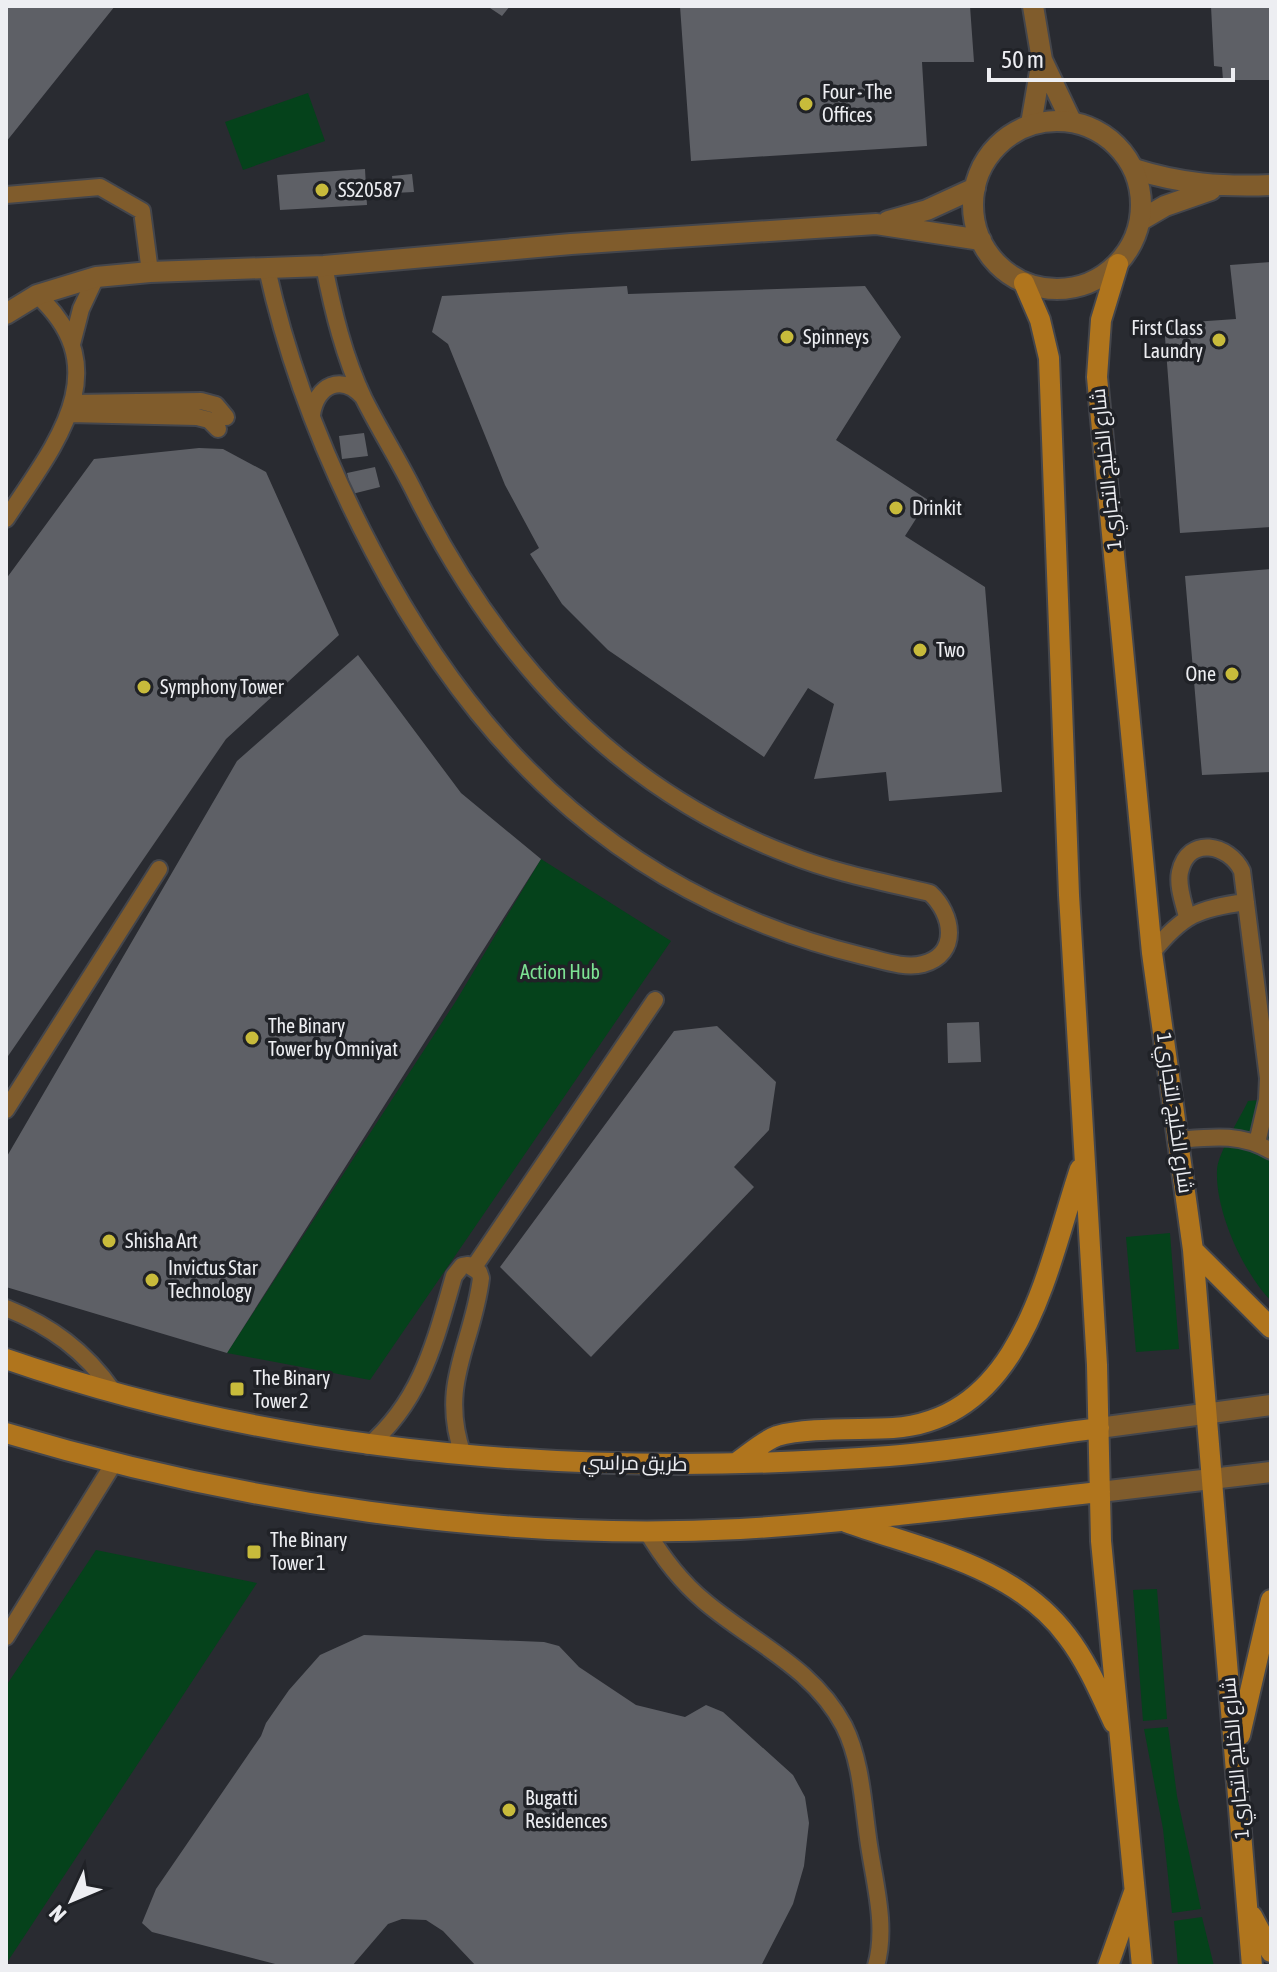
<svg xmlns="http://www.w3.org/2000/svg" width="1277" height="1972" viewBox="0 0 1277 1972" font-family="'Asap Condensed',Cairo,sans-serif">
	<rect width="100%" height="100%" fill="#292b31"/>
	<!-- green -->
	<path fill="#05421b" d="M308 93 325 141 243 170 225 122Z
		M541 859 671 941 370 1380 227 1353 456 1001Z
		M1271 1099V1301C1243 1272 1215 1211 1217 1170 1218 1153 1240 1118 1248 1101Z
		M1170 1233 1179 1349 1136 1352 1126 1237Z
		M96 1550 257 1583 6 1964V1686Z
		M1157 1589 1167 1719 1143 1721 1133 1590Z
		M1168 1727 1177 1796 1201 1909 1172 1913 1163 1829 1144 1729Z
		M1202 1917 1214 1966H1178L1174 1921Z"/>
	<!-- building -->
	<path fill="#5e6066" d="M6 6H115L6 142Z
		M487 6H510L502 16Z
		M680 6H970L974 62H922L927 146 691 161Z
		M1211 6H1271V80H1223L1222 67 1214 66Z
		M365 169 367 205 280 210 277 175Z
		M412 174 414 192 394 193 392 176Z
		M1271 262V527L1180 533 1164 324 1236 319 1230 265Z
		M627 286 628 294 865 286 901 337 836 440 928 500 905 536 985 587 1002 792 889 801 886 772 814 779 834 704 808 688 764 757 608 650 562 604 530 554 539 548 505 485 448 344 432 332 442 296Z
		M364 433 368 456 342 459 339 436Z
		M199 448 223 449 266 472 339 635 226 739 6 1059V579L94 459Z
		M375 467 380 487 352 494 347 473Z
		M1271 569V772L1202 775 1185 576Z
		M358 655 461 793 541 859 227 1353 6 1287V1158L237 761Z
		M979 1022 981 1062 948 1063 947 1023Z
		M717 1026 776 1082 769 1130 734 1167 754 1187 591 1357 500 1267 674 1031Z
		M364 1635 544 1642 559 1646 579 1667 636 1705 685 1717 706 1705 723 1712 793 1775 805 1797 809 1823 804 1866 793 1904 761 1966H476L443 1931 426 1920 402 1919 388 1924 352 1966H283L152 1932 142 1923 156 1889 261 1736 266 1723 289 1690 320 1655Z"/>
	<g fill="none" stroke-linecap="round" stroke-linejoin="round">
		<!-- service casing -->
		<g stroke="#44464c" stroke-width="20">
			<path id="service" d="M6 195 100 187 142 211 150 272
				M267 269C289 368 326 462 373 551 481 758 632 900 863 956 881 960 905 969 923 964 960 954 953 914 930 893 884 882 835 873 790 855 615 789 498 658 416 495 400 462 380 431 364 399 344 357 333 311 324 266
				M72 344 81 309 96 277
				M74 403 201 401 216 405 226 417
				M70 414 197 417 209 420 218 429
				M312 415C316 385 342 373 363 397
				M6 519C53 447 120 370 37 295
				M1187 917C1184 904 1177 886 1180 872 1188 835 1229 844 1242 871L1268 1078 1267 1100 1257 1143
				M1152 953C1182 915 1199 908 1246 902
				M6 1110 159 869
				M1178 1140C1212 1137 1241 1133 1271 1151
				M474 1267 655 1000
				M6 1308C51 1326 85 1351 113 1391
				M368 1446C422 1400 435 1341 454 1276L462 1266 468 1265 479 1272 481 1278C473 1345 438 1383 463 1455
				M646 1530C662 1557 680 1581 704 1601 752 1642 813 1667 844 1726 862 1762 863 1806 869 1845 875 1885 887 1927 876 1966
				M6 1637 114 1463"/>
		</g>
		<!-- minor casing -->
		<g stroke="#44464c" stroke-width="24">
			<path id="minor" d="M1033 6 1042 60 1071 121
				M1031 124 1042 60
				M1134 169C1181 184 1222 187 1271 185
				M1141 220 1165 206 1211 190"/>
		</g>
		<!-- tertiary casing -->
		<g stroke="#44464c" stroke-width="24">
			<path id="tertiary" d="M973 205a84 84 0 1 1 168 0a84 84 0 1 1-168 0Z
				M888 221 927 210 975 188
				M6 314 37 295 96 277 150 272 324 266 571 244 876 224 981 240
				M1099 1428 1271 1405
				M1100 1492 1271 1472"/>
		</g>
		<!-- secondary casing -->
		<g stroke="#44464c" stroke-width="24">
			<path id="secondary" d="M1118 264 1101 320 1097 377 1152 953 1193 1250 1252 1966
				M1024 283 1040 320 1049 358 1069 895 1097 1365 1101 1541 1142 1966
				M1193 1250 1271 1328
				M6 1359C289 1457 592 1478 889 1456 959 1451 1029 1437 1099 1428
				M6 1433C237 1502 498 1542 740 1529 860 1522 980 1505 1100 1492
				M736 1463C748 1455 763 1441 777 1436 806 1427 861 1430 893 1428 1023 1419 1047 1268 1080 1169
				M846 1522C924 1550 1015 1566 1067 1636 1087 1662 1100 1693 1114 1723
				M1240 1735 1271 1600
				M1252 1916 1271 1952
				M1108 1966 1134 1892"/>
		</g>
		<!-- service -->
		<use href="#service" stroke="#805c2c" stroke-width="16"/>
		<!-- minor -->
		<use href="#minor" stroke="#805c2c" stroke-width="20"/>
		<!-- tertiary -->
		<use href="#tertiary" stroke="#805c2c" stroke-width="20"/>
		<!-- secondary -->
		<use href="#secondary" stroke="#b0751d" stroke-width="20"/>
	</g>
	<!-- markers -->
	<g fill="#c8bb3b" stroke="#202227" stroke-width="3">
		<circle cx="806" cy="104" r="8"/>
		<circle cx="322" cy="190" r="8"/>
		<circle cx="787" cy="337" r="8"/>
		<circle cx="1219" cy="340" r="8"/>
		<circle cx="896" cy="508" r="8"/>
		<circle cx="920" cy="650" r="8"/>
		<circle cx="1232" cy="674" r="8"/>
		<circle cx="144" cy="687" r="8"/>
		<circle cx="252" cy="1038" r="8"/>
		<circle cx="109" cy="1241" r="8"/>
		<circle cx="152" cy="1280" r="8"/>
		<rect x="229" y="1381" width="16" height="16" rx="4"/>
		<rect x="246" y="1544" width="16" height="16" rx="4"/>
		<circle cx="509" cy="1810" r="8"/>
	</g>
	<g text-anchor="middle" stroke-width="7" stroke-linejoin="round" paint-order="stroke">
		<!-- poi labels -->
		<g font-size="20" fill="#edeef2" stroke="#202227" text-anchor="start">
			<text x="822" y="99">Four - The<tspan x="822" dy="23">Offices</tspan></text>
			<text x="338" y="197">SS20587</text>
			<text x="1203" y="335" text-anchor="end">First Class<tspan x="1203" dy="23">Laundry</tspan></text>
			<text x="803" y="344">Spinneys</text>
			<text x="912" y="515">Drinkit</text>
			<text x="936" y="657">Two</text>
			<text x="1216" y="681" text-anchor="end">One</text>
			<text x="160" y="694">Symphony Tower</text>
			<text x="268" y="1033">The Binary<tspan x="268" dy="23">Tower by Omniyat</tspan></text>
			<text x="125" y="1248">Shisha Art</text>
			<text x="168" y="1275">Invictus Star<tspan x="168" dy="23">Technology</tspan></text>
			<text x="253" y="1385">The Binary<tspan x="253" dy="23">Tower 2</tspan></text>
			<text x="270" y="1547">The Binary<tspan x="270" dy="23">Tower 1</tspan></text>
			<text x="525" y="1805">Bugatti<tspan x="525" dy="23">Residences</tspan></text>
		</g>
		<!-- street labels -->
		<g font-size="20" fill="#edeef2" stroke="#202227">
			<text transform="translate(1106 469) rotate(-96)" y="7">شارع الخليج التجاري 1</text>
			<text transform="translate(1175 1113) rotate(82)" y="7">شارع الخليج التجاري 1</text>
			<text transform="translate(635 1463) rotate(1)" y="7">طريق مراسي</text>
			<text transform="translate(1235 1758) rotate(-95)" y="7">شارع الخليج التجاري 1</text>
		</g>
		<!-- park labels -->
		<g font-size="20" fill="#7de393" stroke="#202227">
			<text x="560" y="979">Action Hub</text>
		</g>
	</g>
	<!-- border -->
	<rect width="1277" height="1972" fill="none" stroke="#edeef2" stroke-width="16"/>
	<!-- north arrow -->
	<g transform="translate(72 1900) rotate(226)" stroke="#202227" stroke-width="6" paint-order="stroke">
	<path d="M0-6L14 30L0 20L-14 30Z" fill="#edeef2"/>
	<text y="-12" font-size="22" font-weight="bold" text-anchor="middle" fill="#edeef2">N</text>
	</g>
	<!-- scale -->
	<path d="M989 68v12h244v-12" fill="none" stroke="#edeef2" stroke-width="4"/>
	<text x="1001" y="68" font-size="24" fill="#edeef2" stroke="#202227" stroke-width="6" paint-order="stroke">50 m</text>
</svg>
